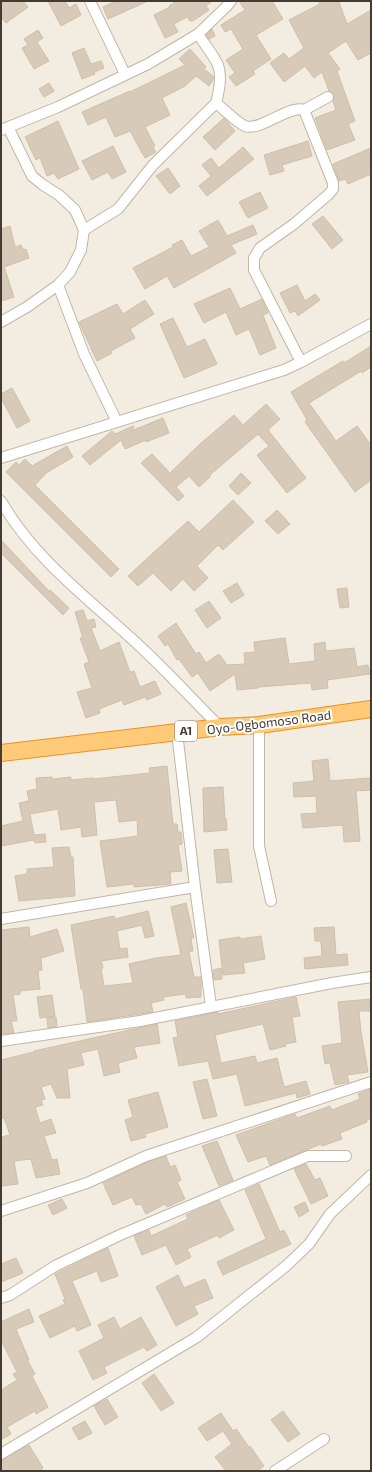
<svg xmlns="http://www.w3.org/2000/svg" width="372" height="1472" viewBox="0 0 372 1472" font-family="'Exo 2',sans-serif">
	<rect width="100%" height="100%" fill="#f3ece1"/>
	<!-- building -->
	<path fill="#d8cab9" stroke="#d0bea9" d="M1 1H23L28 7 6 23 1 17Z
		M48 1H65L69 8 76 4 81 15 61 26Z
		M116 1H148L108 19 103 7Z
		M177 1H212L206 6 209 10 193 21H190L187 17 174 24 178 32 165 38 154 15 170 7 169 6Z
		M239 1H272L283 19 256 35 271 59 253 71 255 74 236 86 229 77 235 73 226 60 243 49 231 29 225 32 221 25 245 10Z
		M319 1H334L335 3 339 2 347 24 371 10V53L358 60 346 41 328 53 340 69 337 71 355 121 348 124 355 140 327 150 315 118 336 110 333 101 334 98V94L329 91 322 72 314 78 305 66 284 82 270 63 284 53 289 59 304 48 289 20 320 4Z
		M212 29 215 36 209 39 206 35Z
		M38 30 43 38 37 42 49 61 34 69 22 48 28 45 24 39Z
		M84 48 91 64 101 61 104 68 94 72 95 74 82 79 72 53Z
		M190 49 206 67 204 69 213 76V80L209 86 196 76 185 86 162 98 170 115 145 127 155 146 153 148 156 152 145 158 130 131 115 137 106 117 88 125 82 112 130 91V92L185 65 179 59Z
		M49 83 54 91 44 97 39 89Z
		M224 118 235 131 215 150 203 137Z
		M58 121 79 169 58 179 54 173 47 176 40 158 36 160 25 137Z
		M308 141 312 156 282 165 284 171 270 175 264 155Z
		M113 146 126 172 112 179 108 172 92 180 82 161Z
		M243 147 254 159 207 196 199 186 211 176 202 165 211 158 219 168Z
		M371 148V174L348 184 345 179 339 181 333 164Z
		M168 168 180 186 170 194 156 176Z
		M260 192 268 208 248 218 239 202Z
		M323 216 343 240 332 249 312 224Z
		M218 220 227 236 253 225 257 234 231 245 236 253 174 288 167 276 145 289 133 268 173 247 172 245 182 240 191 256 209 247 199 231Z
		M10 226 15 247 21 245 23 250 26 249 29 258 4 267 14 297 1 301V229Z
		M297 285 305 301 315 294 320 300 298 316 295 311 290 313 280 293Z
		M230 288 240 309 262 299 268 313 263 315 276 348 260 355 249 329 236 335 226 312 204 323 194 304Z
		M145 300 154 314 130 329 135 338 111 351 112 353 97 361 79 322 117 304 123 314Z
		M173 318 187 347 205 339 217 364 184 378 160 324Z
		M371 346V367L362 373 361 371 309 403 336 441 357 426 371 445V480L355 492 305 422 307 420 291 392 343 361 344 363Z
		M12 388 30 421 17 428 1 398V394Z
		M266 404 280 419 268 430 306 478 287 493 257 455 269 446 258 434 210 475V477L199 487 189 476 176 487 184 496 178 501 141 463 152 454 170 473 200 444 234 415 243 425Z
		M163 418 169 433 146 442V440L125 449 121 440 90 465 82 456 112 431 115 434 133 426 134 428 131 431Z
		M67 446 73 457 46 473 35 485 119 569 111 577 6 472 16 462 19 465 25 459 32 466Z
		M241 473 251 483 238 495 229 486Z
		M233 500 254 522 223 550 218 545 197 566 208 578 194 591 183 579 171 591 153 573 138 586 128 576 188 521 199 532Z
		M277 510 290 524 278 534 265 521Z
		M1 540 49 591 50 590 69 608 63 615 1 553Z
		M237 583 244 595 231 603 223 591Z
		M347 588 349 607 340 608 337 589Z
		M209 601 221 618 207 628 195 610Z
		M83 610 87 621 94 619 96 627 91 628 100 651 119 642 130 672 134 671 140 687 155 681 161 694 147 700 145 697 124 705 122 700 99 709 100 713 86 718 77 692 92 688 84 664 89 662 80 638H83L75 612Z
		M176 623 196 654 199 652 206 663 219 654 227 665 245 664 244 653 255 652 254 642 285 638 289 664 315 661 314 644 325 642 326 651 354 648 357 667 368 665 370 674 327 680 328 688 312 690 311 683 258 687V688L237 690 235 674 210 691 198 673 192 677 179 659 177 660 168 644 165 646 158 636Z
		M328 759 330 781 371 778V790L356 791 360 841 344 842 343 825 303 828 301 814 317 813 316 796 294 797 293 783 314 781 312 761Z
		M167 766 173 824H177L178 832H181L182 844 178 845 182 871 170 872 171 884 134 887V884L107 887 100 841 138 836 137 820 119 822 116 800 94 802 97 835 82 837 81 827 61 830 58 809 30 814 34 835 45 834 46 842 35 843 34 840 1 846V826L23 821 19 803 29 801 27 791 37 789 36 778 52 777 53 779 71 777V780L93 778V779L150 773 149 768Z
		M223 787 225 819 226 818 227 830 204 832 203 788Z
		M69 847 71 857H73L75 896 19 901 15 876 27 874V869L54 867 52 848Z
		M228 849 232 882 217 883 214 850Z
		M186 903 194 938H191L193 951 189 952 194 977H201V997L186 998V994L163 997 164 1000 151 1003 153 1012 87 1022 83 989H81L71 925 114 916 115 919 148 911 154 936 145 938 142 925 117 931 120 949 127 948 128 957 101 961 103 968 101 969 104 986 133 983 129 964 156 958 181 955 171 907Z
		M29 927 30 937 57 929 64 951 41 958 42 970 38 971 40 989 20 991V994L13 995 17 1021H11L14 1033 1 1034V930Z
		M334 927 336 955 347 954 348 965 305 969 304 958 322 956 321 941H315L314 928Z
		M261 936 265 959 243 963 245 973 223 975 219 940 240 937V939Z
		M221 968 222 979 214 980 213 970Z
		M52 995 55 1016 40 1018 37 997Z
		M296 997 300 1016 292 1017 296 1042 285 1044 286 1046 270 1050 263 1024 215 1035 221 1063 255 1056 257 1063 277 1058 284 1087 306 1081 310 1094 297 1098 296 1093 245 1106 237 1074 213 1079 208 1061 179 1066 173 1038 178 1037 175 1021 217 1012 218 1014Z
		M371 999V1011H359L361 1032 368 1072 347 1075 349 1082 335 1085 330 1063 325 1064 322 1046 342 1043 338 1002Z
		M56 1017 57 1026 48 1028 47 1018Z
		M157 1024 160 1043 134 1047 137 1058 118 1063 120 1072 104 1076 98 1049 81 1053 84 1065 67 1069 70 1098H57L51 1084 41 1087 45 1099 41 1100 43 1105 35 1107 40 1123 51 1119 56 1133 44 1136 52 1160 57 1159 60 1174 36 1178 31 1159 14 1161 18 1184 2 1186 1 1137 10 1135 4 1118 1 1119V1060L34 1052V1051Z
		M207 1079 217 1116 203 1119 193 1082Z
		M371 1089V1118L366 1121 367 1122 340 1133 342 1139 322 1146 321 1144 270 1165 266 1156 248 1162 236 1135 295 1114 297 1118 330 1106 332 1110 360 1099 358 1094Z
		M158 1092 168 1127 145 1134 146 1137 131 1141 125 1120 133 1117 128 1100Z
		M217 1141 233 1180 219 1186 202 1146Z
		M166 1156 170 1167 175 1165 181 1180 177 1182 185 1199 167 1207 165 1204 146 1214 141 1204 136 1205 132 1197 113 1205 103 1183 148 1162Z
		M306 1164 315 1180 320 1178 328 1196 311 1204 294 1169Z
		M259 1184 280 1232 284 1230 291 1244 223 1275 217 1262 266 1239 245 1190Z
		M62 1199 67 1208 53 1215 48 1205Z
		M219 1200 234 1230 219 1238 218 1235 187 1249 191 1257 176 1265 166 1245 142 1255 134 1236 149 1230 151 1236 188 1219 186 1215Z
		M305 1202 309 1211 299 1217 294 1207Z
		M108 1248 118 1276 101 1282 97 1271 72 1281 91 1325 77 1331 75 1326 50 1338 39 1316 65 1304 63 1300 65 1299 55 1274Z
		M16 1258 23 1273 1 1282V1264Z
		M178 1275 184 1288 205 1279 213 1298 194 1306 198 1314 176 1326 156 1287Z
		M29 1309 34 1322 16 1329 29 1360H27L35 1374 32 1376 48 1407 36 1414 35 1411 7 1427 11 1434 1 1440V1390L17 1380 13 1374 17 1372 1 1340V1322Z
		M114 1317 120 1329 141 1317 157 1345 147 1351 144 1347 104 1367 107 1373 93 1380 79 1351 104 1338 98 1325Z
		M154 1374 174 1403 161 1411 142 1383Z
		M107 1399 118 1417 105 1425 94 1406Z
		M283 1411 300 1434 288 1442 271 1420Z
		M221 1413 233 1431 236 1429 249 1447 250 1446 264 1466 257 1471H226L215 1457 232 1444 223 1431 207 1441 198 1428Z
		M85 1421 92 1433 79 1440 72 1428Z
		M29 1445 43 1468 39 1471H1V1460Z"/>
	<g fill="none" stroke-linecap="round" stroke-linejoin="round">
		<!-- minor casing -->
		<g stroke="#c1b6a7" stroke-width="12">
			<path id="minor" d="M90 1 125 74
				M216 103C224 109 236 122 245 126 260 132 290 104 304 110L328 97
				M1 130 58 107 148 64 198 34 227 6 231 1
				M84 230 118 209 153 165 216 103C219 92 222 76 218 65 213 54 204 44 198 34
				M58 285 84 354 117 422
				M1 322 27 307 58 285 70 272 81 250 84 230 75 210 59 195 43 185 32 176 8 127
				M301 362 254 270V258L260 248 294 224 329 194 333 189V183L304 110
				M1 458 284 370 301 362 371 324
				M1 501C33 557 86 597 132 639 163 667 191 698 220 727
				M259 725V846L271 901
				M177 732 195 887 211 1006
				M1 919 195 887
				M1 1041 140 1021 332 983 371 977
				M1 1211 87 1183 146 1156 164 1150 371 1082
				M1 1298 10 1295 55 1266 120 1235 308 1156H346
				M1 1454 197 1337 286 1266 309 1244 330 1214 371 1175
				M275 1471 324 1439"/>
		</g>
		<!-- trunk casing -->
		<g stroke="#eb9223" stroke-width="18">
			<path id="trunk" d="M1 753 220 727 259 725 371 709"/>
		</g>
		<!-- minor -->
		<use href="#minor" stroke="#fff" stroke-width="10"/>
		<!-- trunk -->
		<use href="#trunk" stroke="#ffca77" stroke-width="16"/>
	</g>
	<g text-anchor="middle" stroke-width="4" stroke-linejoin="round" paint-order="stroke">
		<!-- shield labels -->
		<rect fill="#fff" stroke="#7c7670" stroke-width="1" x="175" y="721" width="22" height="20" rx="3"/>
		<g font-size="12" font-weight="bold" fill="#443c32">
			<text x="186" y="735">A1</text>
		</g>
		<!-- street labels -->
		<g font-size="13" fill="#443c32" stroke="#fff">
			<text transform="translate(269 722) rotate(-7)" y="5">Oyo-Ogbomoso Road</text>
		</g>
	</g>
	<!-- border -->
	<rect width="372" height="1472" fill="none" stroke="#443c32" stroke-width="4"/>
</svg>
